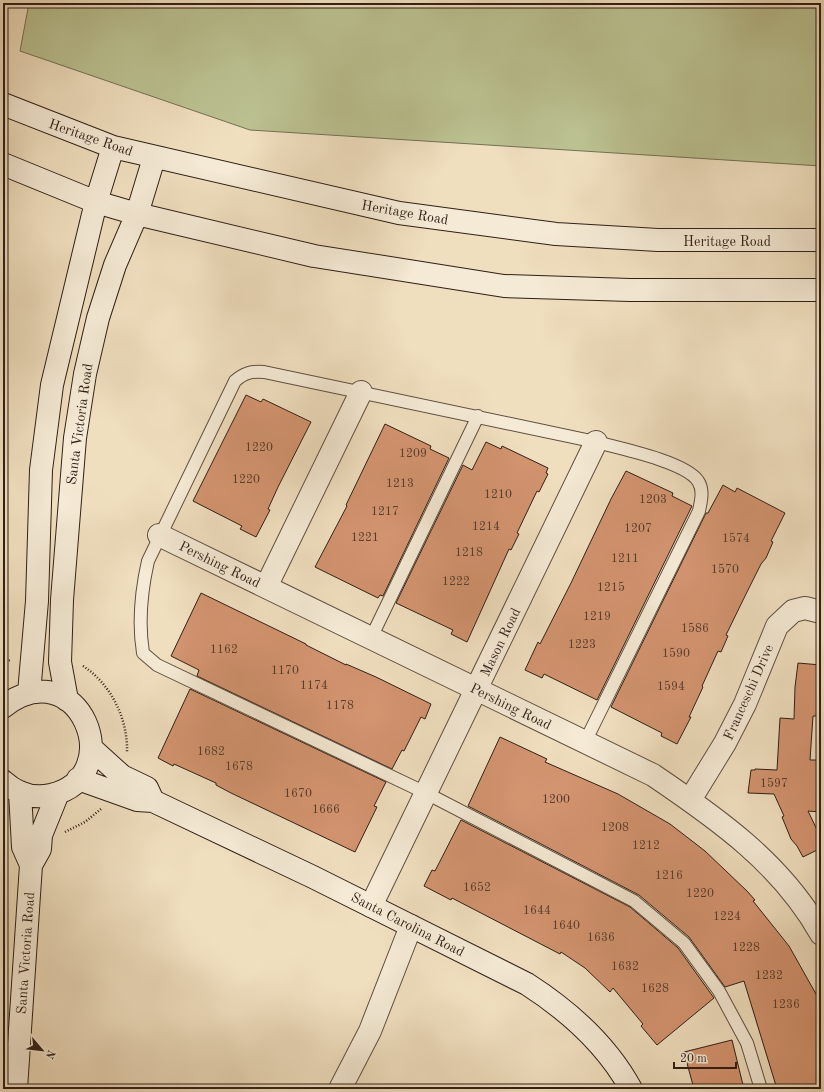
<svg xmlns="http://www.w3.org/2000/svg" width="824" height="1092" viewBox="0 0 824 1092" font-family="'Old Standard TT',serif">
	<rect width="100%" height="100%" fill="#f0dfbf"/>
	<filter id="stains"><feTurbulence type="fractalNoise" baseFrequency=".005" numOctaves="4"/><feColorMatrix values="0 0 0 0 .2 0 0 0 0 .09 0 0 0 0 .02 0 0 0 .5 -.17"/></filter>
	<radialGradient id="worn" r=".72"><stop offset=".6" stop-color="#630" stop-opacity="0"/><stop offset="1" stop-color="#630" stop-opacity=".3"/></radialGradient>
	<!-- green -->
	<path fill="#bbc191" stroke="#757054" d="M29 3H821V166L250 130 20 51Z"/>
	<!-- building -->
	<path fill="#d39470" stroke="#2f1f17" d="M246 395 261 402 263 399 311 422 278 487 268 509 270 510 256 537 240 529 242 526 193 501Z
		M385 424 431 446 430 449 449 458 383 596 380 595 378 598 315 567 347 506 346 505Z
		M486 442 501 449 502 446 548 468 546 473 548 474 539 492 537 491 517 533 519 534 511 550 509 549 467 642 451 634 453 630 396 603 463 465 472 470Z
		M626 471 673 493 672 496 692 506 597 700 544 674 542 678 525 670 538 642 540 644 571 583 611 499Z
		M723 485 735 492 737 488 785 513 771 541 773 542 766 558 761 564 746 594 726 635 728 636 721 652 718 651 702 686 703 687 689 717H691L677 744 661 736 662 733 611 707 706 513H708Z
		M201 593 306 644V645L346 665V664L376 677 431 704 425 719 421 717 404 751 402 750 392 769 197 676 199 670 171 656Z
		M798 663 821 665 820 716H813L810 760H821V812L808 811 821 838V848L803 857 797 846 791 839 782 817 784 816 774 794 748 793 751 770H755V769L777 770 780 718 794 719 795 687Z
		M190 689 386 782 374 806 377 807 355 852 231 793 216 785V783L174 764 173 766 158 758Z
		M500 737 547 759 545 762 618 794 670 824 705 851 747 891 755 900 753 901 789 946 821 1003V1083L804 1089H777L744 981 725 987 689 937 639 895 468 806Z
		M461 820 630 907 678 948 714 998 657 1045 641 1026 643 1024 613 988 610 992 585 968 561 952 560 954 452 898 451 900 424 886 432 870 435 871Z
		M732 1040 744 1089H694L684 1052Z"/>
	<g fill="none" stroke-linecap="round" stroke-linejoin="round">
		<!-- lane casing -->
		<g stroke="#5f4f41" stroke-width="14">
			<path id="lane" d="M371 638 478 416
				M585 742 699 511C701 501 704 490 698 481 686 462 619 448 596 442L264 372C251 371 244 373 235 381L148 561C141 592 138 622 143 653L157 665 426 793 634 901 684 943 719 991 747 1043 761 1089"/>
		</g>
		<!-- street casing -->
		<g stroke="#5f4f41" stroke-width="24">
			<path id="street" d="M159 535 653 775C718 819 782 864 821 934
				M266 587 361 392
				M690 800 725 743 745 704 777 626 793 611 805 608 821 612
				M371 906 596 442
				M340 1089 370 1031 411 926"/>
		</g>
		<!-- secondary casing -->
		<g stroke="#2f1f17" stroke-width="24">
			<path id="secondary" d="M3 104 113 147 399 213 556 234 658 240H821
				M3 164 96 202 137 214 314 256 504 286 630 290H821
				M29 693 37 601 41 470 52 385 96 202 113 147
				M67 700 60 662 62 600 75 438 85 374 98 318 115 265 137 214 154 158
				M3 707C78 648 131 776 51 795 33 799 16 793 3 781
				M91 748 122 776 147 788 153 801
				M78 779 137 800 153 801 313 877 527 984C569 1011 607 1045 631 1089
				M20 792 23 847 31 865
				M16 1089 31 865 40 849 41 835 58 793"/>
		</g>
		<!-- path -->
		<path stroke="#2f1f17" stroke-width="2.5" stroke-dasharray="1 2" stroke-linecap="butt" d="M3 662 10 660
			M83 666C111 684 128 719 127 752
			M65 832 85 822 101 809"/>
		<!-- lane -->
		<use href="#lane" stroke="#f5ead5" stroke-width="12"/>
		<!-- street -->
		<use href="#street" stroke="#f5ead5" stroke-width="22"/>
		<!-- secondary -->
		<use href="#secondary" stroke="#f5ead5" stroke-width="22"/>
	</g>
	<g text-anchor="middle" stroke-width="3.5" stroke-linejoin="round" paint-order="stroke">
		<!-- number labels -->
		<g font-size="12" fill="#583c2d">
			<text x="259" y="451">1220</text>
			<text x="413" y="457">1209</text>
			<text x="246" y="483">1220</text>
			<text x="400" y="487">1213</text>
			<text x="498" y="498">1210</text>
			<text x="653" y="503">1203</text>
			<text x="385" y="515">1217</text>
			<text x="486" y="530">1214</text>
			<text x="638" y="532">1207</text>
			<text x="365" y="541">1221</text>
			<text x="736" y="542">1574</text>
			<text x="469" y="556">1218</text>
			<text x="625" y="562">1211</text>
			<text x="725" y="573">1570</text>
			<text x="456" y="585">1222</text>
			<text x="611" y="591">1215</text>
			<text x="597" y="620">1219</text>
			<text x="695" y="632">1586</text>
			<text x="582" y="648">1223</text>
			<text x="224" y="653">1162</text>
			<text x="676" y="657">1590</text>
			<text x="285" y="674">1170</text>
			<text x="314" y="689">1174</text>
			<text x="671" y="690">1594</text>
			<text x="340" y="709">1178</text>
			<text x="211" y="755">1682</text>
			<text x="239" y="770">1678</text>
			<text x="774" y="787">1597</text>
			<text x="298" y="797">1670</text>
			<text x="556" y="803">1200</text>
			<text x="326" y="813">1666</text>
			<text x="615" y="831">1208</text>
			<text x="646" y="849">1212</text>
			<text x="669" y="879">1216</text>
			<text x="477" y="891">1652</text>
			<text x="700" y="897">1220</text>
			<text x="537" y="914">1644</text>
			<text x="727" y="920">1224</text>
			<text x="566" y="929">1640</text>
			<text x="601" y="941">1636</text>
			<text x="746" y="951">1228</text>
			<text x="625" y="970">1632</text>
			<text x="769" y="979">1232</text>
			<text x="655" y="992">1628</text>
			<text x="786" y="1008">1236</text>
		</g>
		<!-- street labels -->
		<g font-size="14" fill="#2f1f17" stroke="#f5ead5">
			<text transform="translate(91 137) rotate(19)" y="5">Heritage Road</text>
			<text transform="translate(405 212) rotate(10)" y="5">Heritage Road</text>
			<text x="727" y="246">Heritage Road</text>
			<text transform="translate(79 424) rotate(-82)" y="5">Santa Victoria Road</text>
			<text transform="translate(220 564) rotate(26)" y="5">Pershing Road</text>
			<text transform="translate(500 642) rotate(-64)" y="5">Mason Road</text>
			<text transform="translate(748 692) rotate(-66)" y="5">Franceschi Drive</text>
			<text transform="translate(511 706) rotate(26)" y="5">Pershing Road</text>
			<text transform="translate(408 924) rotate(27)" y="5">Santa Carolina Road</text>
			<text transform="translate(25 953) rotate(-86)" y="5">Santa Victoria Road</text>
		</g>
	</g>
	<!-- margin -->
	<rect width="824" height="1092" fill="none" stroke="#f0dfbf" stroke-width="16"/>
	<rect x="4" y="4" width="816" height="1084" fill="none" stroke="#2f1f17" stroke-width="2"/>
	<rect x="8" y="8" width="808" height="1076" fill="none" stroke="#2f1f17"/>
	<!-- north arrow -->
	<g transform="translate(42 1050) rotate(118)" stroke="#f5ead5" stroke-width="3" paint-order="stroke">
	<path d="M0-3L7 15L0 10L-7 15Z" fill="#2f1f17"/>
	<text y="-6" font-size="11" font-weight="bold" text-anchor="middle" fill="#2f1f17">N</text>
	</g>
	<!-- scale -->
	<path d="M674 1062v6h62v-6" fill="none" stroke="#2f1f17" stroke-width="2"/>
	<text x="680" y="1062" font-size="12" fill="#2f1f17" stroke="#f5ead5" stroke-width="3" paint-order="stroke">20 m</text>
	<rect width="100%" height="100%" filter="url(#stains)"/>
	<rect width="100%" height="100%" fill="url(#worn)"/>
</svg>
